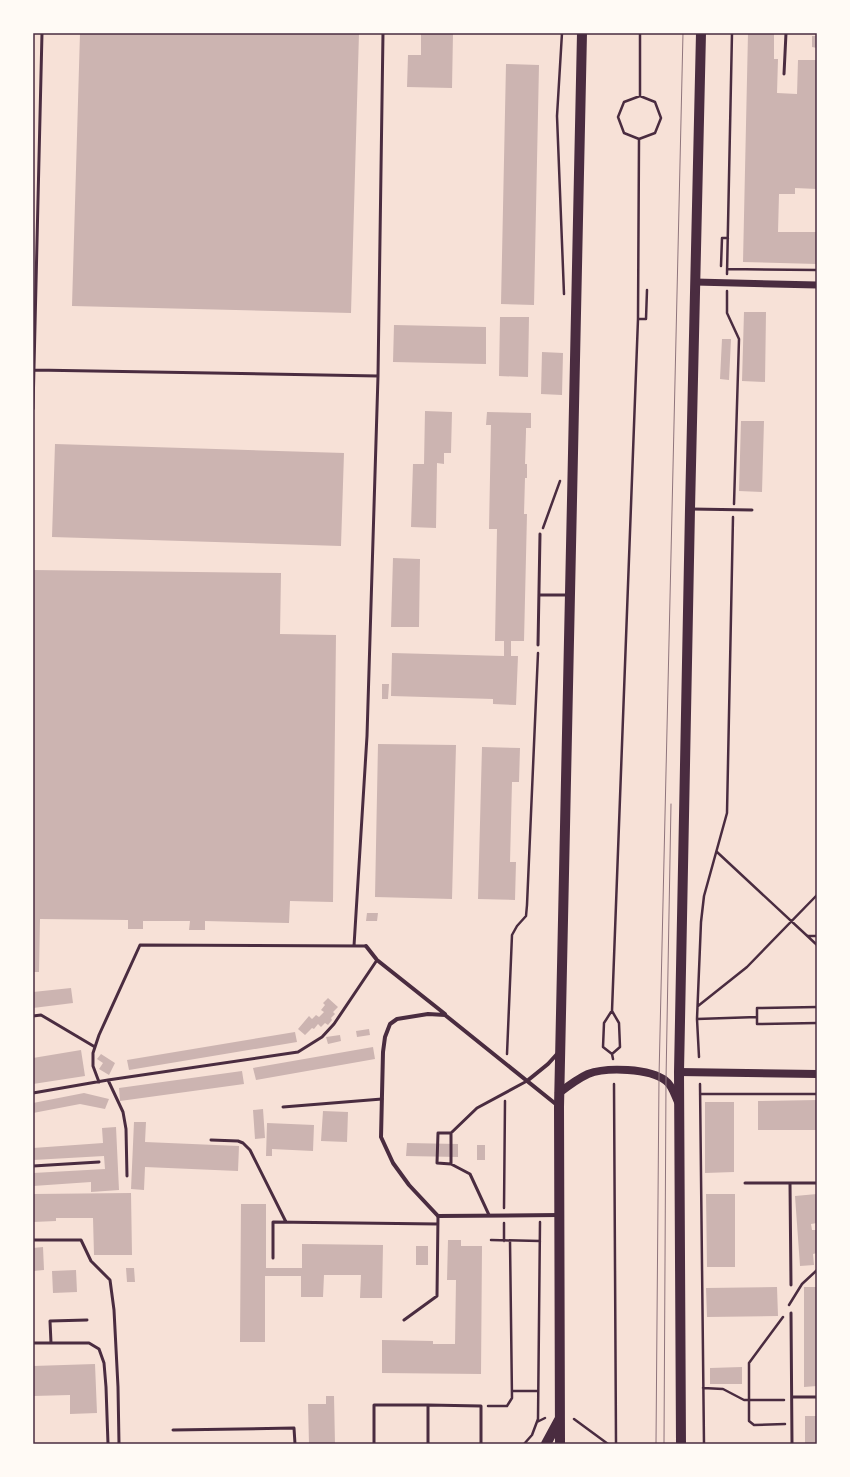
<svg xmlns="http://www.w3.org/2000/svg" width="850" height="1477" viewBox="0 0 850 1477" font-family="'PT Sans Narrow',sans-serif">
	<rect width="100%" height="100%" fill="#f7e1d7"/>
	<!-- building -->
	<path fill="#ccb4b1" d="M80 33H359L351 313 72 306Z
		M421 33H453L452 88 407 87 408 55H421Z
		M748 33H774V59H778L777 93 797 94 798 60H817V189L795 188V194H779L778 232H817V264L743 262Z
		M812 36H817V48L812 47Z
		M506 64 539 65 534 305 501 304Z
		M744 312H766L765 382 742 381Z
		M500 317H529L528 377 499 376Z
		M394 325 486 327V364L393 362Z
		M722 339H731L729 380 720 379Z
		M542 352 563 353 562 395 541 394Z
		M425 411 452 412 451 453H444V464L437 463 436 528 411 527 413 464H424Z
		M487 412 531 413V428H526V432L525 464H527V478H525L524 514H527L524 641H511V656H518L516 705 493 704V699L391 696 392 653 504 656V641H495L497 529H489L491 425H486Z
		M741 421H764L762 492 739 491Z
		M55 444 344 453 341 546 52 537Z
		M393 558 420 559 419 627H391Z
		M33 570 281 573 280 634 336 635 333 902 290 901 289 923 205 921V930H189L190 921H143V929H128V920L40 919 39 972H33Z
		M382 684H389L388 699H382Z
		M378 744 456 745 452 899 375 897Z
		M482 747 520 748 519 782H512L510 862H516L515 900 478 899Z
		M367 913H378L377 921H366Z
		M71 988 73 1003 33 1008V992Z
		M328 998 338 1007 333 1012 335 1014 331 1018 332 1020 328 1025 325 1023 321 1027 318 1024 314 1029 312 1028 305 1035 298 1029 309 1016 312 1019 316 1015 319 1017 324 1012 321 1010 325 1005 323 1003Z
		M369 1029 370 1035 357 1037 356 1031Z
		M295 1032 297 1042 129 1070 127 1060Z
		M340 1035 341 1041 328 1044 326 1037Z
		M373 1047 375 1059 256 1080 253 1068Z
		M81 1050 85 1076 33 1084V1058Z
		M101 1054 115 1063 109 1075 99 1069 103 1063 97 1059Z
		M242 1071 244 1084 120 1101 119 1088Z
		M84 1093 109 1099 105 1109 80 1104 33 1113V1103Z
		M817 1100V1130H758V1101Z
		M705 1102H734V1172L705 1173Z
		M263 1109 265 1138 255 1139 253 1110Z
		M323 1111 348 1112 347 1142 321 1141Z
		M134 1122H146L145 1142 239 1146 238 1171 145 1167 144 1190 131 1189Z
		M267 1123 314 1125 313 1151 272 1149V1156H266Z
		M116 1127 119 1190 91 1192V1182L33 1186V1173L105 1169 104 1156 33 1160V1148L103 1143 102 1128Z
		M407 1143 458 1144V1157L406 1156Z
		M477 1145H485V1160H477Z
		M131 1193 132 1255H94L93 1218H56V1221L33 1222V1194Z
		M706 1194H735V1267H707Z
		M817 1194V1223L811 1224 812 1230H817V1253L813 1254 814 1265 800 1266 795 1196Z
		M241 1204H266V1268H302V1244L383 1245 382 1298H360L361 1275H324L323 1297H301V1276H265V1342H240Z
		M448 1240H461V1246H482L481 1374 382 1373V1340L433 1341V1344H455L456 1280H447Z
		M416 1246H428V1265H416Z
		M43 1247 44 1270 33 1271V1248Z
		M126 1268H134L135 1282H127Z
		M76 1270 77 1292 53 1293 52 1271Z
		M777 1287 778 1316 707 1317 706 1288Z
		M804 1287H817V1386L804 1387Z
		M95 1364 97 1413 70 1414V1395L33 1396V1366Z
		M742 1367V1384H710V1368Z
		M326 1396H334L335 1444H309L308 1404H326Z
		M805 1416H817V1444H805Z"/>
	<g fill="none" stroke-linecap="round" stroke-linejoin="round">
		<!-- path -->
		<path stroke="#4a2c40" stroke-width="2.5" d="M562 33 557 116 564 294
			M640 96 655 102 661 118 655 133 639 139 624 133 618 117 624 102Z
			M640 96V33
			M721 266 722 238H728
			M727 269 817 270
			M727 274 732 33
			M727 291V313L739 339 734 504
			M638 319H646L647 290
			M543 528 560 481
			M717 852 817 945
			M808 936H817
			M698 1006 747 967 817 895
			M817 1007 757 1008V1024L817 1023
			M611 1012 604 1023 603 1047 612 1054
			M697 1019 757 1017
			M507 1054 512 935 517 926 526 916 527 905 538 653
			M699 1057 697 1019 701 922 704 896 727 813 733 517
			M613 1059 612 1054 620 1047 619 1023 612 1011 638 319 639 139
			M614 1084 616 1444
			M700 1084 704 1444
			M700 1094H817
			M504 1208 505 1101
			M504 1223V1241
			M491 1240 540 1241
			M789 1305 802 1284 817 1270
			M783 1317 749 1363V1421L754 1425 785 1424
			M703 1388 723 1389 744 1400H784
			M512 1391H538
			M488 1406H507L512 1398 510 1241
			M574 1419 608 1444
			M537 1422 545 1418
			M524 1444 532 1435 538 1419 540 1222"/>
		<!-- service -->
		<path stroke="#4a2c40" stroke-width="3" d="M784 74 786 33
			M34 370 378 376
			M33 409 42 33
			M691 509 752 510
			M539 595H567
			M538 645 540 534
			M354 946 367 736 378 376 383 33
			M33 1016 41 1015 95 1047
			M108 1080 123 1112 126 1129 127 1176
			M99 1082 93 1066V1053L99 1035 140 945 366 946
			M33 1093 108 1080 298 1052 322 1037 334 1024 377 960
			M283 1107 382 1099
			M451 1133H438L437 1163 451 1164 470 1174 489 1215
			M211 1140 238 1141 243 1143 250 1150 286 1222
			M451 1164V1133L477 1108 527 1081
			M33 1166 99 1162
			M745 1183H817
			M790 1183 791 1285
			M33 1240H81L91 1261 110 1280 114 1310 118 1387 119 1444
			M273 1258V1222L438 1224
			M791 1313 792 1444
			M404 1320 437 1296 438 1216
			M33 1343H89L99 1349 104 1363 106 1387 108 1444
			M51 1343 50 1321 87 1320
			M792 1397H817
			M428 1405 481 1406V1444
			M173 1430 294 1428 295 1444
			M374 1444V1405H428V1444"/>
		<!-- minor -->
		<path stroke="#4a2c40" stroke-width="4" d="M366 946 377 960 445 1014
			M527 1081 548 1064 558 1053
			M557 1105 445 1015 428 1014 397 1019 390 1024 385 1037 383 1052 381 1137 393 1163 409 1185 438 1216 559 1215"/>
		<!-- tertiary -->
		<path stroke="#4a2c40" stroke-width="7" d="M695 282 817 285"/>
		<!-- secondary -->
		<path stroke="#4a2c40" stroke-width="8" d="M679 1072 817 1074
			M559 1093C568 1086 577 1079 588 1074 606 1067 650 1068 666 1081 672 1085 675 1096 678 1102"/>
		<!-- primary -->
		<path stroke="#4a2c40" stroke-width="10" d="M546 1444 559 1420
			M560 1444 559 1107 582 33
			M681 1444 679 1072 690 509 701 33"/>
		<!-- tram -->
		<path stroke="#8f747c" stroke-width="1" d="M656 1444 659 1077 683 33
			M664 1444 666 1080 671 804"/>
	</g>
	<!-- border -->
	<rect width="850" height="1477" fill="none" stroke="#fffaf5" stroke-width="68"/>
	<rect x="34" y="34" width="782" height="1409" fill="none" stroke="#4a2c40" stroke-width="1.5"/>
</svg>
